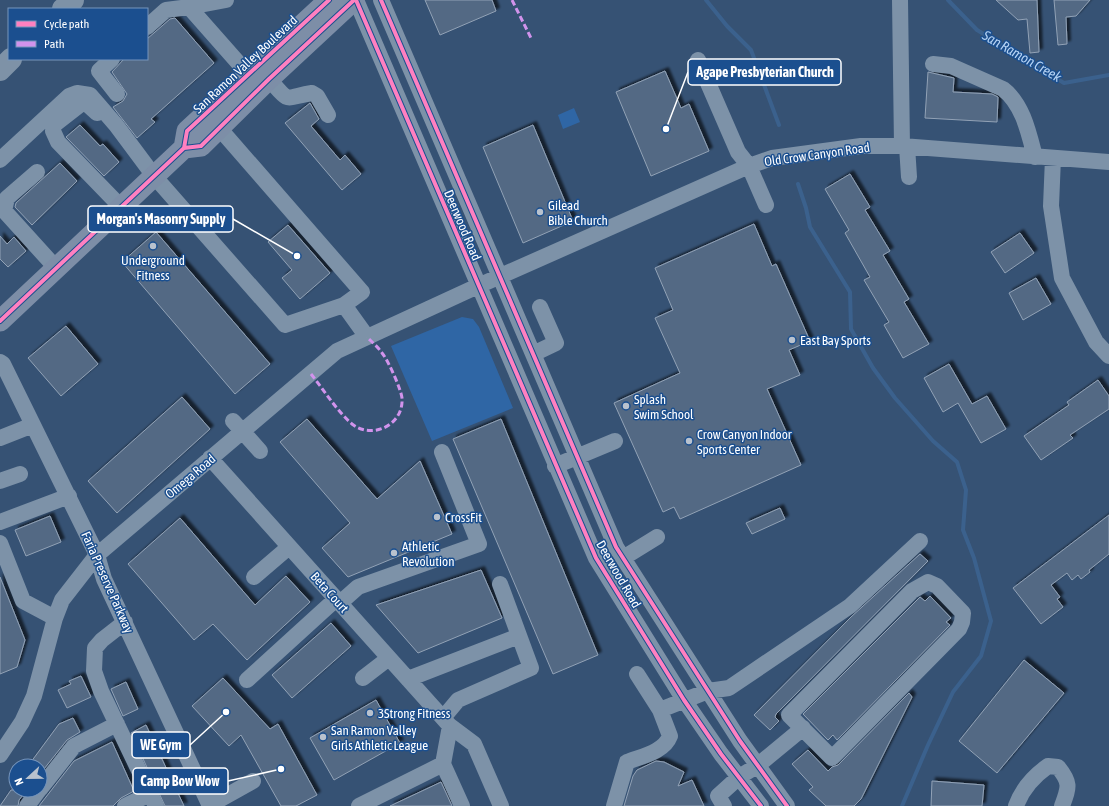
<svg xmlns="http://www.w3.org/2000/svg" width="1109" height="806" viewBox="0 0 1109 806" font-family="'Asap Condensed',sans-serif">
	<defs>
		<filter id="shadow"><feDropShadow dx="3.5" dy="-3.5" stdDeviation="1" flood-color="#0009"/></filter>
	</defs>
	<rect width="100%" height="100%" fill="#365274"/>
	<!-- green -->
	<path fill="#2f66a5" d="M574 108 580 122 563 129 558 115Z
		M462 317 473 319 479 327 513 408 432 441 391 346Z"/>
	<g fill="none" stroke-linecap="round" stroke-linejoin="round">
		<!-- stream -->
		<path stroke="#3b618d" stroke-width="4" d="M706 0 727 26 751 50 779 125
			M948 0 977 30 1064 83 1109 75
			M798 184 806 208 810 227 850 292 851 329 873 368 895 398 933 441 957 462 966 490 963 530 974 558 991 621 981 656 953 692 928 745 902 806"/>
	</g>
	<!-- building -->
	<path fill="#526984" stroke="#92a2b6" filter="url(#shadow)" d="M425 0H492L496 11 440 35Z
		M996 0H1037L1039 52 1030 53 1027 19 1018 20Z
		M1054 0H1090L1076 16 1066 17 1067 44 1058 45Z
		M175 18 214 63 151 119 155 122 137 138 113 107 123 101 127 94 112 72 124 59H147V39L170 19Z
		M665 71 681 108 689 104 709 151 651 176 616 92Z
		M928 72 954 78 953 92 992 94 998 97 997 122 925 118Z
		M310 103 319 119 311 126 340 160 345 155 361 174 342 190 285 123Z
		M80 125 100 146 103 144 119 162 104 176 66 137Z
		M533 125 573 221 523 243 483 147Z
		M60 163 77 181 32 225 15 207 16 203Z
		M850 174 870 207 865 210 890 251 883 255 909 299 904 302 929 344 903 358 884 325 889 322 864 280 870 277 845 233 849 230 825 189Z
		M754 224 772 266 776 264 810 341 789 350 800 375 767 389 801 465 680 519 674 507 663 512 614 403 680 373 655 318 673 310 655 268Z
		M288 225 330 273 300 299 282 278 292 270 268 242Z
		M156 232 270 364 235 394 122 262Z
		M1020 233 1034 253 1005 273 991 252Z
		M0 236 7 244 14 237 26 251 8 267 0 259Z
		M1036 278 1051 304 1023 320 1009 293Z
		M66 326 98 364 61 396 28 358Z
		M949 364 972 404 987 396 1006 429 981 443 958 403 943 412 924 378Z
		M1098 380 1109 396V409L1070 435 1073 438 1041 460 1024 436 1069 405 1067 402Z
		M182 397 210 429 117 513 88 481Z
		M307 419 377 499 420 461 452 534 348 577 322 548 350 523 280 442Z
		M501 419 598 655 553 674 453 439Z
		M780 508 785 519 752 534 746 523Z
		M1109 515V554L1089 570 1090 572 1081 579 1078 575 1072 580 1067 573 1051 585 1060 597 1057 599 1063 607 1041 624 1013 588Z
		M50 516 61 542 26 556 15 530Z
		M180 518 255 605 286 576 310 602 247 660 213 624 194 640 128 564Z
		M920 554 928 561 776 714 775 717 779 721 770 730 754 715 851 617Z
		M481 570 502 618 418 653 376 605Z
		M0 577 25 640 17 667 0 674Z
		M930 596 951 618 946 622 950 625 837 740 833 735 828 740 803 714 920 597 925 601Z
		M331 623 351 646 292 698 272 675Z
		M1024 660 1064 693 997 773 959 741Z
		M81 676 91 697 67 708 58 690 71 684 69 681Z
		M223 678 270 729 278 724 317 795 296 806H281L241 735 229 746 192 706Z
		M126 682 138 709 123 716 111 689Z
		M909 693 912 697 861 799 854 806H826L809 790 813 787 792 764 808 750 828 771 832 767 838 765Z
		M376 700 400 743 334 780 310 738Z
		M73 718 80 732 67 740 40 774V766H28L59 724Z
		M146 725 184 806H165L131 733Z
		M112 742 134 791 121 798 113 806H39L74 761Z
		M656 761 664 762 684 772 678 786 692 780 704 806H624L633 776 637 770Z
		M932 781 984 785 982 806H931Z
		M441 782 452 806H390Z
		M11 790H27L19 800 18 806H0Z"/>
	<g fill="none" stroke-linecap="round" stroke-linejoin="round">
		<!-- minor -->
		<path stroke="#7d92a8" stroke-width="16" d="M356 0 596 558 684 700 721 754 761 806
			M381 0 616 547 740 741 787 806
			M900 0 902 146
			M189 7 226 0
			M147 27 166 10 189 7 249 75
			M112 59 99 71 117 94
			M698 60 738 152 749 166 766 205
			M933 64 951 66 1003 89C1023 104 1029 134 1035 157
			M269 79C291 104 282 98 312 93L317 96 328 115
			M97 113 86 103 81 104 54 125 53 131 58 142 121 207
			M907 146 909 177
			M1053 158 1051 206 1062 278 1096 342 1109 356
			M0 160 69 96 77 93 90 95 116 125 154 176 285 325 344 305 362 292 220 129
			M0 206 56 268
			M4 211 7 198 37 172
			M344 305 367 337
			M533 354 556 343 540 307
			M0 362 3 364 97 555 104 579 210 806
			M233 421 260 451
			M0 438 33 425
			M210 458 450 726 474 744 501 806
			M555 466 615 441
			M0 481 20 474
			M0 522 69 496
			M0 543 23 601 55 618
			M623 558 657 537
			M254 577 289 547
			M928 582 937 586 963 613 962 622 959 629 832 758 789 715 912 591Z
			M340 603 358 587 479 544 442 452
			M125 622 102 640 95 648 94 671 101 691 156 806
			M363 678 389 658
			M408 679 519 636
			M247 680 336 599
			M660 710 708 691 729 688 850 606 920 541
			M443 718 458 700 531 668 500 584
			M450 726 443 764 462 806
			M0 755 22 722 34 696 55 618 62 600 97 555 337 351 478 286 749 166 772 158 861 146H902L1109 162
			M40 789 74 746 117 724
			M210 805 253 781
			M27 806 39 790
			M125 806 150 794
			M359 806 443 764
			M614 806 627 762C642 756 664 752 670 736L660 710 637 674
			M724 806 718 796 739 777 757 766 803 728
			M1016 806C1022 789 1034 776 1048 766L1058 767C1071 783 1069 787 1062 806"/>
		<!-- major -->
		<path stroke="#7d8ea7" stroke-width="21" d="M184 148 187 131 329 0
			M0 321 184 148 201 146 269 79 354 0"/>
		<!-- highway -->
		<path stroke="#7e92a7" stroke-width="22" d="M63 9 73 0
			M0 70 11 59"/>
		<!-- quiet -->
		<path stroke="#d193ec" stroke-width="3" stroke-dasharray="6 3" stroke-linecap="butt" d="M512 0 531 38
			M311 374C324 390 336 410 352 424 372 440 404 425 402 398 401 389 388 360 382 353 378 347 372 342 367 337"/>
		<!-- cycleway casing -->
		<g stroke="#1b4f8f" stroke-width="6">
			<path id="cycleway" d="M356 0 596 558 684 700 721 754 761 806
				M381 0 616 547 740 741 787 806
				M184 148 187 131 329 0
				M0 321 184 148 201 146 269 79 354 0"/>
		</g>
		<!-- cycleway -->
		<use href="#cycleway" stroke="#ff80c0" stroke-width="4"/>
	</g>
	<!-- markers -->
	<g fill="#b9c2ce" stroke="#1b4f8f" stroke-width="1.5">
		<circle cx="540" cy="212" r="4"/>
		<circle cx="153" cy="246" r="4"/>
		<circle cx="792" cy="340" r="4"/>
		<circle cx="626" cy="406" r="4"/>
		<circle cx="689" cy="441" r="4"/>
		<circle cx="437" cy="517" r="4"/>
		<circle cx="394" cy="553" r="4"/>
		<circle cx="370" cy="713" r="4"/>
		<circle cx="323" cy="737" r="4"/>
	</g>
	<g text-anchor="middle" stroke-width="3" stroke-linejoin="round" paint-order="stroke">
		<!-- street labels -->
		<g font-size="13" fill="#fff" stroke="#1b4f8f">
			<text transform="translate(245 64) rotate(-43)" y="5">San Ramon Valley Boulevard</text>
			<text transform="translate(817 154) rotate(-8)" y="5">Old Crow Canyon Road</text>
			<text transform="translate(463 225) rotate(67)" y="5">Deerwood Road</text>
			<text transform="translate(190 476) rotate(-40)" y="5">Omega Road</text>
			<text transform="translate(619 574) rotate(60)" y="5">Deerwood Road</text>
			<text transform="translate(108 582) rotate(66)" y="5">Faria Preserve Parkway</text>
			<text transform="translate(330 592) rotate(48)" y="5">Beta Court</text>
		</g>
		<!-- poi labels -->
		<g font-size="13" fill="#fff" stroke="#1b4f8f" text-anchor="start">
			<text x="548" y="210">Gilead<tspan x="548" dy="15">Bible Church</tspan></text>
			<text x="153" y="265" text-anchor="middle">Underground<tspan x="153" dy="15">Fitness</tspan></text>
			<text x="800" y="345">East Bay Sports</text>
			<text x="634" y="404">Splash<tspan x="634" dy="15">Swim School</tspan></text>
			<text x="697" y="439">Crow Canyon Indoor<tspan x="697" dy="15">Sports Center</tspan></text>
			<text x="445" y="522">CrossFit</text>
			<text x="402" y="551">Athletic<tspan x="402" dy="15">Revolution</tspan></text>
			<text x="378" y="718">3Strong Fitness</text>
			<text x="331" y="735">San Ramon Valley<tspan x="331" dy="15">Girls Athletic League</tspan></text>
		</g>
		<!-- water labels -->
		<g font-size="14" font-style="italic" fill="#b5d3f5" stroke="#1b4f8f">
			<text transform="translate(1022 56) rotate(30)" y="5">San Ramon Creek</text>
		</g>
	</g>
	<!-- callouts -->
	<path fill="none" stroke="#fff" stroke-width="1.5" d="M666 129L688 72M297 256L233 219M226 712L190 745M281 769L228 781"/>
	<g fill="#fff" stroke="#1b4f8f" stroke-width="1.5">
		<circle cx="666" cy="129" r="4"/>
		<circle cx="297" cy="256" r="4"/>
		<circle cx="226" cy="712" r="4"/>
		<circle cx="281" cy="769" r="4"/>
	</g>
	<g fill="#1b4f8f" stroke="#fff" stroke-width="1.5">
		<rect x="688" y="59" width="153" height="26" rx="4"/>
		<rect x="88" y="206" width="145" height="26" rx="4"/>
		<rect x="132" y="732" width="58" height="26" rx="4"/>
		<rect x="133" y="768" width="95" height="26" rx="4"/>
	</g>
	<g font-size="14" text-anchor="middle" font-weight="bold" fill="#fff">
		<text x="765" y="77">Agape Presbyterian Church</text>
		<text x="161" y="224">Morgan's Masonry Supply</text>
		<text x="161" y="750">WE Gym</text>
		<text x="180" y="786">Camp Bow Wow</text>
	</g>
	<!-- legend -->
	<rect x="8" y="8" width="140" height="52" fill="#1b4f8f" stroke="#7695bc"/>
	<rect x="16" y="21" width="20" height="6" fill="#ff80c0" stroke="#7695bc"/>
	<text x="44" y="28" font-size="12" fill="#ffffff">Cycle path</text>
	<rect x="16" y="41" width="20" height="6" fill="#d193ec" stroke="#7695bc"/>
	<text x="44" y="48" font-size="12" fill="#ffffff">Path</text>
	<!-- north arrow -->
	<g transform="translate(28 778) rotate(248)"><circle r="19" fill="#1b4f8f" stroke="#7695bc"/>
	<path d="M0-3L7 15L0 10L-7 15Z" fill="#b9c2ce"/>
	<text y="-6" font-size="11" font-weight="bold" text-anchor="middle" fill="#ffffff">N</text>
	</g>
</svg>
